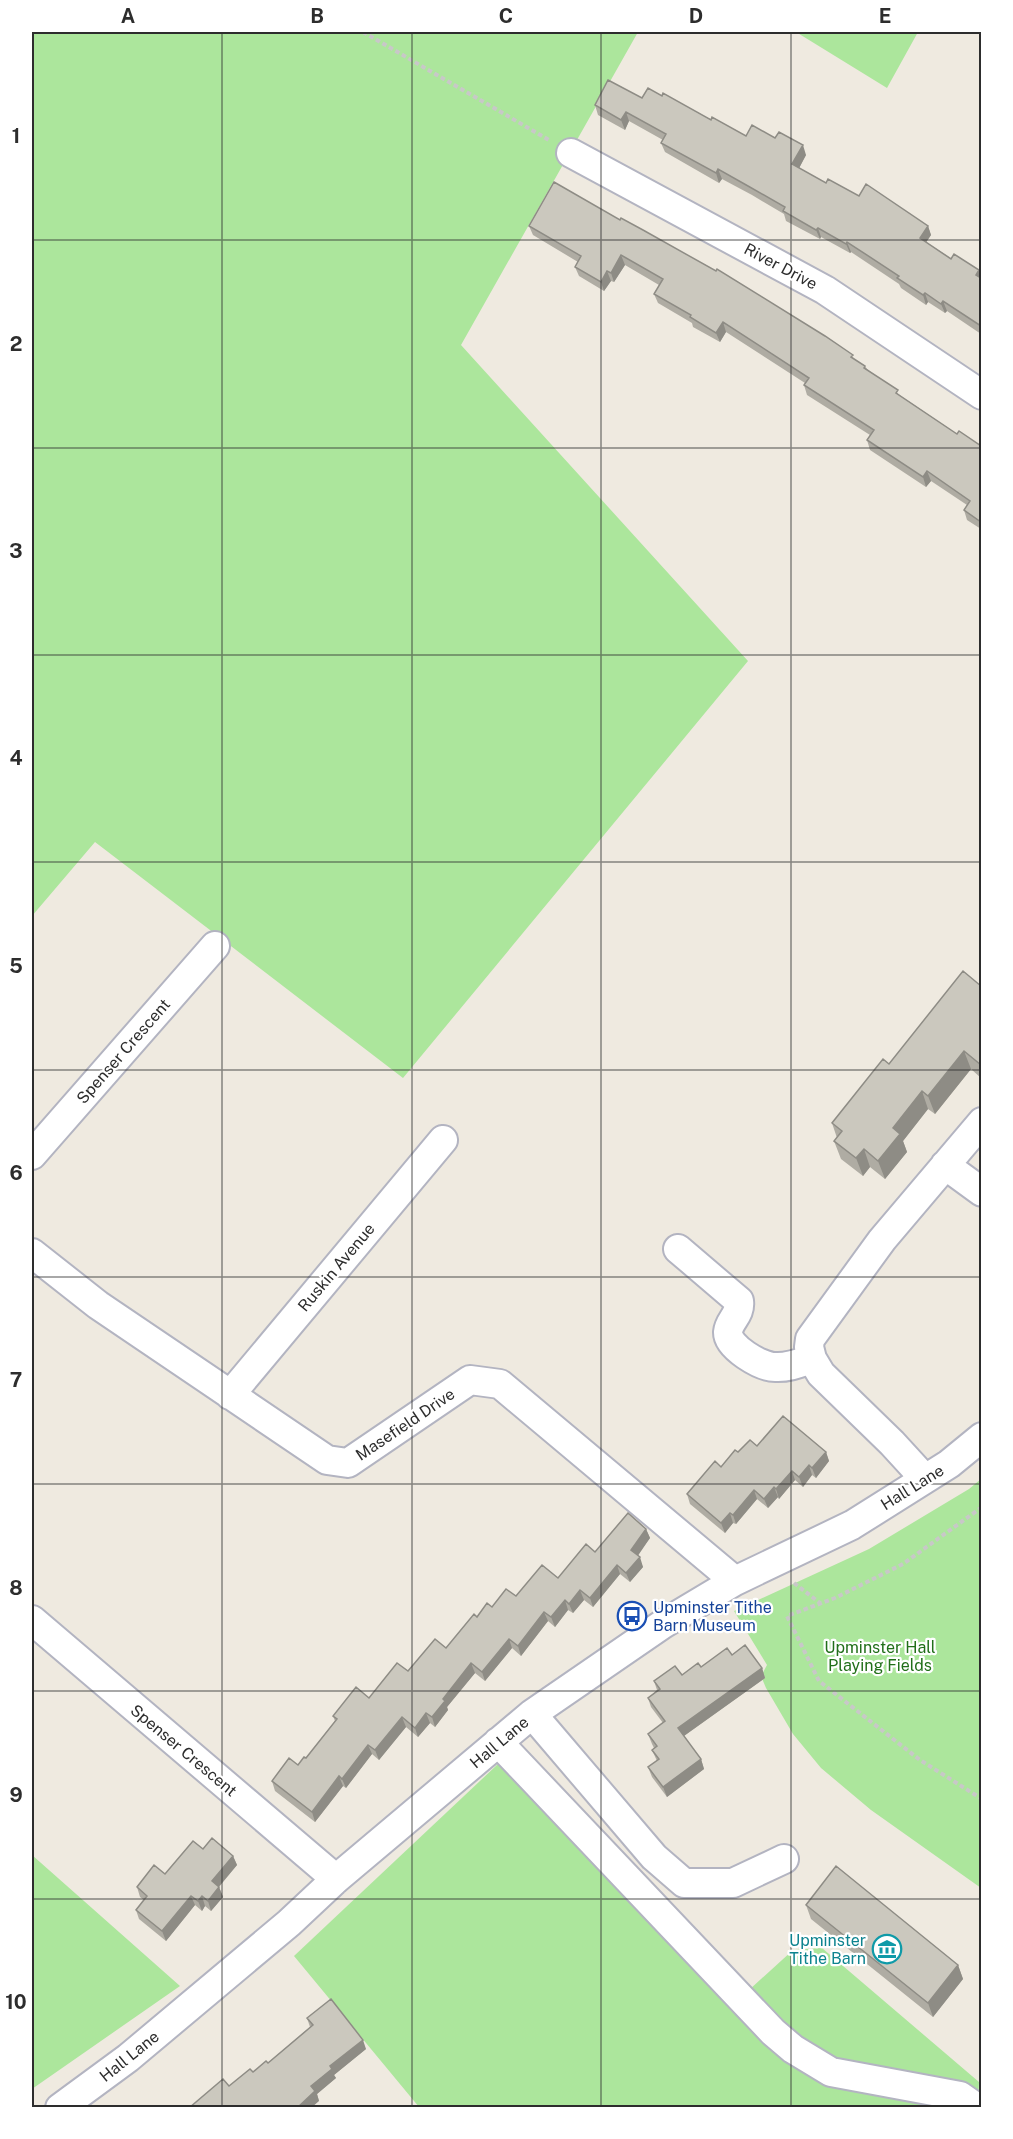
<svg xmlns="http://www.w3.org/2000/svg" width="1013" height="2139" viewBox="0 0 1013 2139" font-family="'Public Sans',sans-serif">
	<rect width="100%" height="100%" fill="#efeae0"/>
	<!-- green -->
	<path fill="#ace69c" d="M32 32H638L461 345 748 661 403 1078 95 842 32 916Z
		M796 32H918L887 88Z
		M981 1479V1888L871 1810 821 1768 793 1734 766 1688 761 1676 767 1665 734 1611 869 1549 969 1489Z
		M515 1748 749 1990 793 1950 822 1948 979 2082 978 2107H419L294 1956Z
		M32 1855 180 1986 32 2089Z"/>
	<g fill="none" stroke-linecap="round" stroke-linejoin="round">
		<!-- minor casing -->
		<g stroke="#b3b4c1" stroke-width="32">
			<path id="minor" d="M571 153 825 290 982 395
				M32 1155 215 946
				M945 1165 982 1192
				M678 1249 739 1301C741 1315 729 1320 728 1332 727 1347 761 1367 775 1367 787 1368 800 1363 812 1359
				M32 1253 98 1305 327 1460 348 1463 470 1380 500 1384 735 1581
				M230 1395 443 1140
				M925 1479 892 1443 821 1374 812 1359 809 1347 810 1339 882 1240 982 1122
				M32 1620 336 1879
				M532 1714 654 1857 684 1883H733L784 1859
				M498 1742 773 2032 793 2049 831 2072 960 2096 977 2108
				M60 2108 128 2058 289 1923 336 1879 532 1714 663 1624 735 1581 852 1525 949 1464 982 1437"/>
		</g>
		<!-- path -->
		<path stroke="#c8c8c8" stroke-width="4" stroke-dasharray="4.5 3" stroke-linecap="butt" d="M363 32 549 140
			M982 1507 903 1564 835 1598 787 1616 819 1681 920 1760 982 1799
			M794 1583 820 1603"/>
		<!-- minor -->
		<use href="#minor" stroke="#fff" stroke-width="28"/>
	</g>
	<!-- wall -->
	<path fill="#afaca3" d="M662 96 746 136 806 155 799 168 826 183 928 226 931 235 926 242 981 277V334L947 311 945 313 928 302 926 305 901 288 899 284 851 252 850 253 821 237 820 239 786 221 784 214 752 195 722 179 719 183 665 152 661 143 663 140 629 121 625 130 598 115 595 105Z
		M554 182 854 359 865 366 867 369 901 396 957 434 981 446V529L967 520 964 510 967 505 931 481 926 487 870 450 867 440 870 435 807 395 804 385 805 383 726 332 720 342 693 327 692 323 658 303 654 294 659 285 625 265 614 282 611 281 604 291 579 276 575 267 578 262 533 235 529 226Z
		M981 986V1078L971 1069 935 1114 928 1109 903 1141 907 1152 885 1179 870 1167 863 1176 841 1159 834 1141 837 1138 832 1123 889 1064Z
		M757 1446 826 1452 829 1461 816 1478 812 1475 803 1487 795 1480 779 1499 778 1497 768 1508 757 1499 736 1524 733 1523 725 1533 690 1504 687 1494 721 1467Z
		M646 1529 650 1538 637 1555 643 1567 630 1582 620 1574 593 1607 584 1600 573 1613 568 1610 555 1627 548 1621 521 1656 512 1648 485 1681 475 1673 447 1707 448 1710 435 1727 430 1723 418 1737 406 1727 379 1760 372 1754 346 1788 343 1786 315 1822 275 1791 272 1781 298 1765 306 1758 335 1721 333 1716 369 1698 408 1671 446 1648 477 1617 492 1607 558 1578 595 1552Z
		M732 1655 762 1668 765 1678 684 1736 701 1759 704 1769 667 1797 652 1777 648 1767 657 1761 652 1750 654 1748 652 1744 648 1734 663 1723 651 1707 648 1698 657 1690 654 1681 682 1675Z
		M203 1849 233 1856 237 1865 219 1887 223 1897 211 1911 205 1906 202 1911 195 1905 166 1941 139 1919 136 1910 144 1900 140 1897 137 1887 165 1874Z
		M806 1905 958 1965 963 1979 933 2017 811 1919Z
		M307 2018 366 2049 334 2075 336 2078 317 2094 319 2101 229 2086 268 2063 310 2027Z"/>
	<!-- shaded-wall -->
	<path fill="#8e8c85" d="M626 112 629 121 625 130 621 120Z
		M803 145 806 155 796 174 792 164Z
		M718 169 722 179 719 183 716 173Z
		M928 226 931 235 923 247 920 238Z
		M818 228 821 237 820 239 816 230Z
		M847 242 851 252 850 253 846 244Z
		M621 255 625 265 614 282 611 273Z
		M979 270 981 277V282L976 275Z
		M607 271 611 281 604 291 601 282Z
		M925 293 928 302 926 305 923 295Z
		M943 301 947 311 945 313 941 304Z
		M723 322 726 332 720 342 716 333Z
		M927 471 931 481 926 487 923 477Z
		M964 1051 971 1069 935 1114 928 1096Z
		M922 1091 928 1109 903 1141 907 1152 885 1179 878 1161 893 1128Z
		M864 1149 870 1167 863 1176 856 1158Z
		M826 1452 829 1461 816 1478 812 1468Z
		M809 1465 812 1475 803 1487 799 1477Z
		M792 1471 795 1480 779 1499 776 1489Z
		M774 1487 778 1497 768 1508 764 1499Z
		M754 1490 757 1499 736 1524 733 1515Z
		M730 1513 733 1523 725 1533 721 1523Z
		M646 1529 650 1538 635 1560 631 1550Z
		M640 1557 643 1567 630 1582 626 1573Z
		M617 1565 620 1574 593 1607 590 1598Z
		M580 1590 584 1600 573 1613 569 1604Z
		M565 1600 568 1610 555 1627 551 1617Z
		M544 1612 548 1621 521 1656 518 1646Z
		M509 1639 512 1648 485 1681 482 1672Z
		M471 1663 475 1673 447 1707 448 1710 435 1727 432 1717 443 1699Z
		M762 1668 765 1678 681 1738 678 1728Z
		M426 1713 430 1723 418 1737 415 1728Z
		M402 1717 406 1727 379 1760 375 1750Z
		M368 1745 372 1754 346 1788 342 1779Z
		M701 1759 704 1769 667 1797 663 1787Z
		M339 1776 343 1786 315 1822 312 1812Z
		M233 1856 237 1865 216 1890 212 1881Z
		M219 1887 223 1897 211 1911 208 1901Z
		M191 1896 195 1905 166 1941 162 1931Z
		M202 1896 205 1906 202 1911 198 1901Z
		M958 1965 963 1979 933 2017 928 2003Z
		M363 2040 366 2049 334 2075 336 2078 317 2094 319 2101 311 2108H297L311 2086 330 2066Z"/>
	<!-- building -->
	<path fill="#cbc8be" stroke="#8e8c85" stroke-width="1.5" d="M608 80 642 98 648 88 662 96 663 93 711 120 712 117 746 136 752 125 775 138 779 132 803 145 792 164 826 183 828 179 859 196 866 184 928 226 920 238 951 259 954 254 979 270 976 275 981 278V326L943 301 941 304 925 293 923 295 897 278 899 276 847 242 846 244 818 228 816 230 783 211 785 207 748 186 718 169 716 173 661 143 666 134 626 112 621 120 595 105Z
		M554 182 620 220 621 218 643 230 716 271 717 269 825 336 853 355 851 357 865 366 864 368 898 390 896 393 957 434 959 431 981 446V522L964 510 970 501 927 471 923 477 867 440 874 430 804 385 809 378 723 322 716 333 690 317 691 315 654 294 663 279 621 255 611 273 607 271 601 282 575 267 581 256 529 226Z
		M963 971 981 986V1065L964 1051 928 1096 922 1091 893 1128 900 1134 878 1161 864 1149 856 1158 834 1141 842 1131 832 1123 883 1059 889 1064Z
		M783 1416 826 1452 812 1468 809 1465 799 1477 792 1471 776 1489 774 1487 764 1499 754 1490 733 1515 730 1513 721 1523 687 1494 715 1461 721 1467 735 1450 738 1452 750 1440 757 1446Z
		M628 1513 646 1529 631 1550 640 1557 626 1573 617 1565 590 1598 580 1590 569 1604 565 1600 551 1617 544 1612 518 1646 509 1639 482 1672 471 1663 443 1699 445 1701 432 1717 426 1713 415 1728 402 1717 375 1750 368 1745 342 1779 339 1776 312 1812 272 1781 289 1758 298 1765 304 1757 306 1758 337 1719 333 1716 356 1687 369 1698 397 1663 408 1671 435 1639 446 1648 474 1614 477 1617 487 1603 492 1607 506 1589 516 1596 542 1565 558 1578 586 1544 595 1552Z
		M745 1645 762 1668 678 1728 701 1759 663 1787 648 1767 659 1759 652 1750 657 1746 648 1734 665 1721 648 1698 660 1689 654 1681 675 1666 682 1675 698 1663 701 1667 727 1648 732 1655Z
		M212 1838 233 1856 212 1881 219 1887 208 1901 202 1896 198 1901 191 1896 162 1931 136 1910 147 1896 137 1887 154 1865 165 1874 193 1841 203 1849Z
		M836 1866 958 1965 928 2003 806 1905Z
		M331 1999 363 2040 330 2066 332 2069 311 2086 315 2091 297 2108H189L223 2079 229 2086 250 2069 253 2072 266 2061 268 2063 313 2025 307 2018Z"/>
	<!-- grid -->
	<path fill="none" stroke="#2d2d2d" stroke-width="1.5" stroke-opacity="0.55" d="M222 32V2108M412 32V2108M601 32V2108M791 32V2108M32 240H982M32 448H982M32 655H982M32 862H982M32 1070H982M32 1277H982M32 1484H982M32 1691H982M32 1899H982"/>
	<!-- icons -->
	<defs>
		<g id="bus-ring" transform="scale(1.5)"><circle r="9.5" fill="#fff" stroke="#1a4fb4" stroke-width="1.5"/><path d="M-5-6H5V4H4V6H2V4H-2V6H-4V4H-5ZM-3.5-4V0h7V-4ZM-3.5 1.2v1.5H-2V1.2ZM2 1.2v1.5H3.5V1.2Z" fill="#1a4fb4"/></g>
		<g id="museum-ring" transform="scale(1.5)"><circle r="9.5" fill="#fff" stroke="#0f9aa8" stroke-width="1.5"/><path d="M0-6L6-3V-2H-6V-3ZM-5-1h2V3h-2ZM-1-1h2V3h-2ZM3-1h2V3H3ZM-6 4H6V6H-6Z" fill="#0f9aa8"/></g>
	</defs>
	<g fill-rule="evenodd">
		<use href="#bus-ring" x="632" y="1616"/>
		<use href="#museum-ring" x="887" y="1949"/>
	</g>
	<g text-anchor="middle" stroke-width="4.5" stroke-linejoin="round" paint-order="stroke">
		<!-- street labels -->
		<g font-size="16" fill="#2d2d2d" stroke="#fff">
			<text transform="translate(781 266) rotate(28)" y="6">River Drive</text>
			<text transform="translate(123 1051) rotate(-49)" y="6">Spenser Crescent</text>
			<text transform="translate(336 1267) rotate(-50)" y="6">Ruskin Avenue</text>
			<text transform="translate(405 1424) rotate(-34)" y="6">Masefield Drive</text>
			<text transform="translate(912 1487) rotate(-32)" y="6">Hall Lane</text>
			<text transform="translate(499 1742) rotate(-40)" y="6">Hall Lane</text>
			<text transform="translate(184 1750) rotate(40)" y="6">Spenser Crescent</text>
			<text transform="translate(129 2056) rotate(-39)" y="6">Hall Lane</text>
		</g>
		<!-- transit labels -->
		<g font-size="16" fill="#164399" stroke="#fff" text-anchor="start">
			<text x="653" y="1613">Upminster Tithe<tspan x="653" dy="18">Barn Museum</tspan></text>
		</g>
		<!-- park labels -->
		<g font-size="16" fill="#216f19" stroke="#fff">
			<text x="880" y="1653">Upminster Hall<tspan x="880" dy="18">Playing Fields</tspan></text>
		</g>
		<!-- culture labels -->
		<g font-size="16" fill="#0d838f" stroke="#fff" text-anchor="end">
			<text x="866" y="1946">Upminster<tspan x="866" dy="18">Tithe Barn</tspan></text>
		</g>
	</g>
	<!-- border -->
	<rect width="1013" height="2139" fill="none" stroke="#ffffff" stroke-width="66"/>
	<rect x="33" y="33" width="947" height="2073" fill="none" stroke="#2d2d2d" stroke-width="2"/>
	<g font-size="20" text-anchor="middle" font-weight="bold" fill="#2d2d2d">
		<text x="128" y="23">A</text>
		<text x="317" y="23">B</text>
		<text x="506" y="23">C</text>
		<text x="696" y="23">D</text>
		<text x="885" y="23">E</text>
		<text x="16" y="143">1</text>
		<text x="16" y="351">2</text>
		<text x="16" y="558">3</text>
		<text x="16" y="765">4</text>
		<text x="16" y="973">5</text>
		<text x="16" y="1180">6</text>
		<text x="16" y="1387">7</text>
		<text x="16" y="1595">8</text>
		<text x="16" y="1802">9</text>
		<text x="16" y="2009">10</text>
	</g>
</svg>
